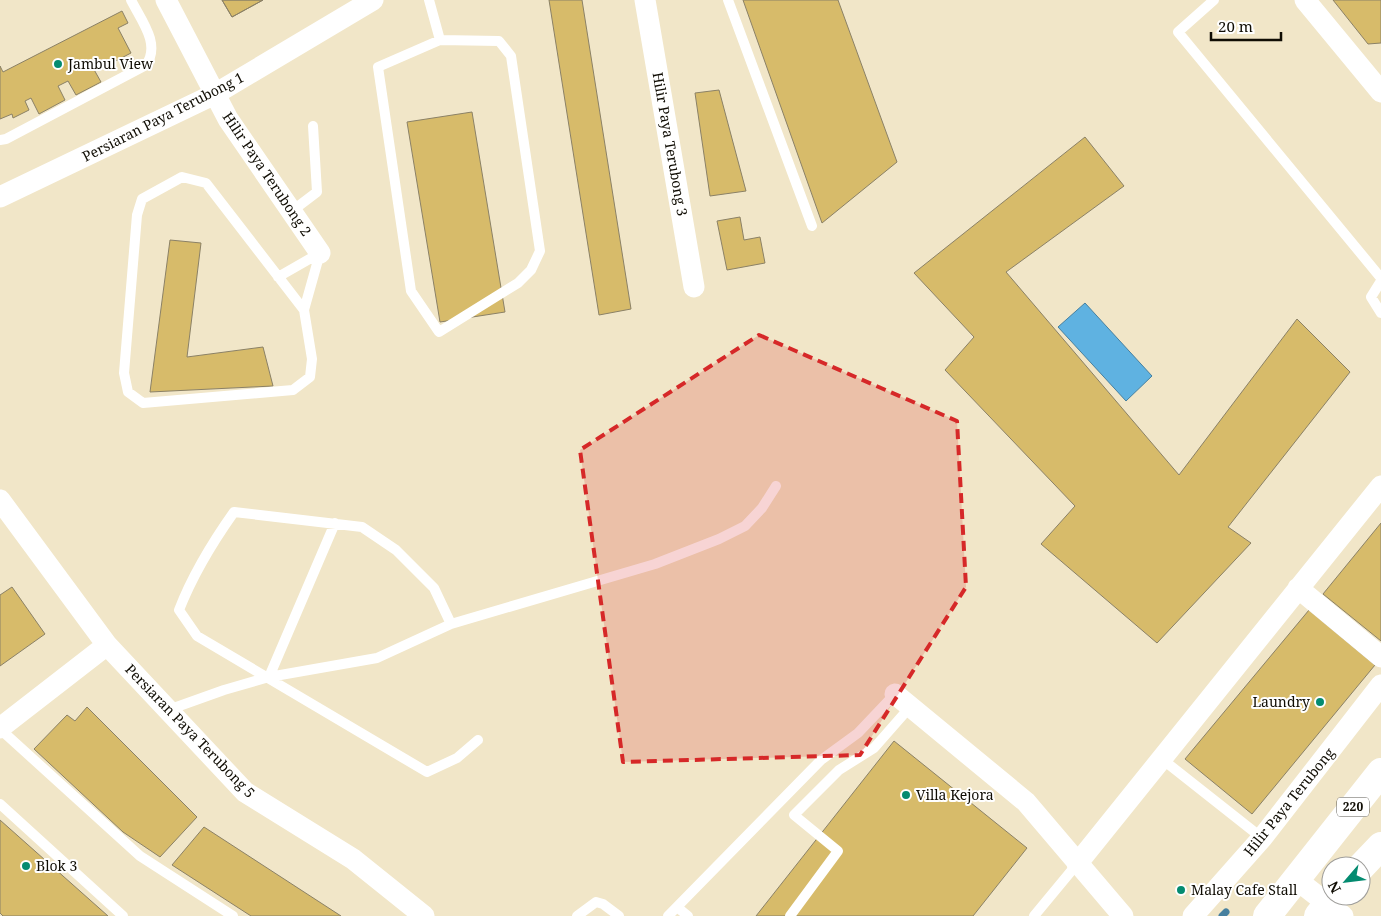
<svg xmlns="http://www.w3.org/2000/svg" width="1381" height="916" viewBox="0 0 1381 916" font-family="'Noto Serif',serif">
	<rect width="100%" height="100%" fill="#f1e6c8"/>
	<!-- water -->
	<path fill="#5fb2e1" stroke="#47809f" d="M1085 303 1152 376 1126 401 1058 327Z"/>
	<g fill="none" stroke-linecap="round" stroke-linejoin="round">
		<!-- stream -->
		<path stroke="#47809f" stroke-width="7" d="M1222 916 1226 912"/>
	</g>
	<!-- building -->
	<path fill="#d7bb6a" stroke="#8b8166" d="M222 0H263L232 17Z
		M222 0H263L232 17Z
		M549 0H582L631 309 599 315Z
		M743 0H838L897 162 822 223Z
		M1333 0H1381V43L1368 44Z
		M122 11 128 23 118 28 131 53 104 67 101 61 92 66 101 82 76 95 68 81 58 86 65 100 39 114 31 98 25 101 29 110 13 118 12 114 0 119V66L3 72Z
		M719 90 746 191 710 196 695 93Z
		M472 112 505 312 440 322 407 122Z
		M1085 137 1124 186 1006 272 1179 475 1297 319 1350 372 1228 527 1251 543 1157 643 1041 544 1075 506 945 370 974 337 914 273Z
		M740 217 744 240 760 237 765 263 727 270 717 221Z
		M170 240 201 243 187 357 263 347 273 386 150 392Z
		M1381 523V641L1323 594Z
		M12 587 45 634 0 666V595Z
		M1309 610 1375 665 1252 814 1185 759Z
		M87 707 197 817 160 857 123 832 34 749 67 715 75 721Z
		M894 741 1027 848 973 916H756Z
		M0 820 108 916H3L0 913Z
		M204 827 341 916H251L172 865Z"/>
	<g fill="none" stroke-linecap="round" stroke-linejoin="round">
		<!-- service -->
		<path stroke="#fff" stroke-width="10" d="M429 0 440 40
			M728 0 812 226
			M1214 0 1178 32 1381 278
			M440 40 499 41 511 56 540 251 531 270 518 283 439 332 411 291 378 67Z
			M0 140 6 139 146 65C161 44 141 20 131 0
			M292 211 317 192 313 126
			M278 277 320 253
			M1381 281 1371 297 1381 313
			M304 310 206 183 182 177 142 199 137 215 124 373 128 392 143 403 293 390 310 377 312 359 304 310 320 253
			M451 624 434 588 396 550 362 527 234 512C212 543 193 574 179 610L197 636 427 772 457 758 478 740
			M269 677 335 523
			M168 710 224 690 269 677 377 658 451 624 655 564 719 539 745 526 762 508 776 486
			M0 729 140 856 233 916
			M1162 759 1262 838
			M0 804 123 916
			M677 907 688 916
			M577 916 596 902 603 904 619 916
			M668 916 821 760 858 733 895 694
			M790 916 838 851 794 815 839 770 874 748 910 707
			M1034 916 1077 864"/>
		<!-- minor -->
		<path stroke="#fff" stroke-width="21" d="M166 0 228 119 320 253
			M645 0 694 287
			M1305 0 1381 92
			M0 197 215 94 373 0
			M0 500 107 645 245 792 353 859 424 916
			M1298 588 1381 657
			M895 694 1026 802 1123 916
			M0 728 107 645
			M1077 864 1381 486
			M1297 880 1343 916
			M1193 916 1262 838 1381 685"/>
		<!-- primary -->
		<path stroke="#fff" stroke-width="28" d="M1361 867 1381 846
			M1267 916 1381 772
			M1318 916 1334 896"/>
	</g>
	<!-- marked area -->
	<path fill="#d62828" fill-opacity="0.2" stroke="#d62828" stroke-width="4" stroke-dasharray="10 6" stroke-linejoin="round" d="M759 335 957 421 966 587 860 755 623 762 580 450Z"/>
	<!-- markers -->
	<g fill="#048b70" stroke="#fff" stroke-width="2">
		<circle cx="58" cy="64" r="5"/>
		<circle cx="1320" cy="702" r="5"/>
		<circle cx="906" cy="795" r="5"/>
		<circle cx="26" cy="866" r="5"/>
		<circle cx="1181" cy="890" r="5"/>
	</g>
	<g text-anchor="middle" stroke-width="4" stroke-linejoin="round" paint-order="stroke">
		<!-- shield labels -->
		<rect fill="#fff" stroke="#58564f" stroke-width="1" x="1337" y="797.5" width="32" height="19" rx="4"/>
		<g font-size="12" font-weight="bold" fill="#100d04">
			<text x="1353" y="811">220</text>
		</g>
		<!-- poi labels -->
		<g font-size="14" fill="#100d04" stroke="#fff" text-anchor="start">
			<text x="68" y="69">Jambul View</text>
			<text x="1310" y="707" text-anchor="end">Laundry</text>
			<text x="916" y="800">Villa Kejora</text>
			<text x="36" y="871">Blok 3</text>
			<text x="1191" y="895">Malay Cafe Stall</text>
		</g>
		<!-- street labels -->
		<g font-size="14" fill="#100d04" stroke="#fff">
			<text transform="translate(163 117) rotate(-27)" y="5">Persiaran Paya Terubong 1</text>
			<text transform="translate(670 144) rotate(80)" y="5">Hilir Paya Terubong 3</text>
			<text transform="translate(267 174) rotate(56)" y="5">Hilir Paya Terubong 2</text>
			<text transform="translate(190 731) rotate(46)" y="5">Persiaran Paya Terubong 5</text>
			<text transform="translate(1289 802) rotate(-51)" y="5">Hilir Paya Terubong</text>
		</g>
	</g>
	<!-- north arrow -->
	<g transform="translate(1346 881) rotate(242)"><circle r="24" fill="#ffffff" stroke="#9f9e9b"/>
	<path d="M0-4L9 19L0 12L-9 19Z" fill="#048b70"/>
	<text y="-8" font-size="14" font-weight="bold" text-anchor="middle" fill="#100d04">N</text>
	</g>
	<!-- scale -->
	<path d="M1211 32v8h70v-8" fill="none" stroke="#100d04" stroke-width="2.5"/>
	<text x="1218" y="32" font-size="15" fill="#100d04" stroke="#ffffff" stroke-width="4" paint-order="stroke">20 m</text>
</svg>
